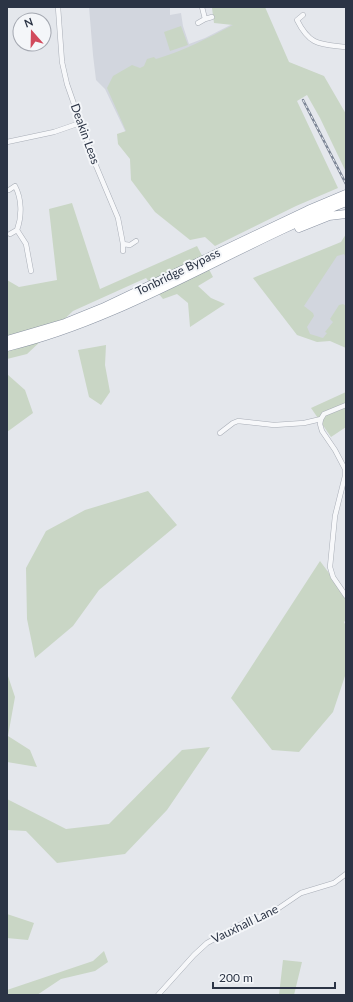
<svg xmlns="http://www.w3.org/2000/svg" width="353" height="1002" viewBox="0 0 353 1002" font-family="Lato,sans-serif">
	<rect width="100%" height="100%" fill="#e4e7ec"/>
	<!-- built -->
	<path fill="#d2d6de" d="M89 7H170V15L181 13 183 26 189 44 205 38 248 16 127 135 105 89 96 80 93 55Z
		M346 246V346L336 341 304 334 269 281Z"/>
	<!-- green -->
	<path fill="#c9d6c5" d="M220 7H265L289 62 324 76 346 114V172L320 118 307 95 297 101 338 188 296 206 215 246 205 237 190 240 155 212 131 180 130 159 118 144 117 134 126 131 107 88 113 76 132 65 140 68 144 66 147 59 154 57 156 59C183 51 208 38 233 25L214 23 212 8Z
		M181 26 188 45 170 51 164 32Z
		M72 203 100 289 197 246 213 277 198 286 211 298 225 304 190 327 188 303 177 294 163 299 146 278 73 311 27 354 7 359V280L19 287 57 280 49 209Z
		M346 234V258L344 254 337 256 304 306 313 313 314 316 307 327 310 334 323 338 327 333 325 332 333 322 330 319 339 305 343 304 346 306V348L330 341 317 342 297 335 253 278 341 242Z
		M106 345 105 365 110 392 101 405 89 397 78 350Z
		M7 374 25 390 33 413 7 432Z
		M346 392V427L331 437 311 408Z
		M148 491 177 525 99 590 73 626 35 658 27 619 26 568 46 531 85 510Z
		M320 561 346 596V620L344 622 346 626V673L333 712 299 752 272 750 231 698Z
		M7 673 15 697 8 736 30 750 37 767 7 762Z
		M210 747 167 810 125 854 57 863 26 831 7 830V799L66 829 109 824 182 750Z
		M7 914 34 923 28 940 7 938Z
		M104 951 108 962 95 971 61 979 37 995H7V990L93 961Z
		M283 960 302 962 294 995H279Z"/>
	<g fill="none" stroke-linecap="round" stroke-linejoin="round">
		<!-- minor casing -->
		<g stroke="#a9aeb7" stroke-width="5.5">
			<path id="minor" d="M58 7 62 62 67 84 94 161 118 218 123 244 130 245 136 241
				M202 7 205 19 212 17
				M303 15 297 20C310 46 320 44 346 47
				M198 23 205 19
				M7 142 54 132 80 123
				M7 190H9L15 186C22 199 22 216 17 230L26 244 31 271
				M10 234 17 230
				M123 244V251
				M346 405 324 414 321 419 320 424 322 431 335 450 345 469V476L335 516 330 567 333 577 346 596
				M220 433 233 423 238 421 274 425 304 423 321 419
				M158 995 194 955 207 943 247 921 273 912 301 893 334 883 346 874"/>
		</g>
		<!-- trunk casing -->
		<g stroke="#8b94a3" stroke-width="9">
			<path id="trunk" d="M299 228 329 216 346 214
				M7 340 65 323 102 308 308 210 346 194
				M7 347C127 318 231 247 346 202"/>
		</g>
		<!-- minor -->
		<use href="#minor" stroke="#f7f8fa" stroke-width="4.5"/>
		<!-- trunk -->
		<use href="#trunk" stroke="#fff" stroke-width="8"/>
		<!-- rail casing -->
		<g stroke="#7d8696" stroke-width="2.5">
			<path id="rail" d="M303 100 346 184"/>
		</g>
		<!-- rail -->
		<use href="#rail" stroke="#f4f6f9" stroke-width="1" stroke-dasharray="3" stroke-linecap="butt"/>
	</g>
	<g text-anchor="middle" stroke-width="4" stroke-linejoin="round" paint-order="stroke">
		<!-- street labels -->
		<g font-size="12" fill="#2b3445" stroke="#f4f6f9">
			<text transform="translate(85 134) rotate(70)" y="4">Deakin Leas</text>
			<text transform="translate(178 272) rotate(-26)" y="4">Tonbridge Bypass</text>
			<text transform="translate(245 924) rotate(-26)" y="4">Vauxhall Lane</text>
		</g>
	</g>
	<!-- border -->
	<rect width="353" height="1002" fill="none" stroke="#2b3445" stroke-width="16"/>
	<!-- north arrow -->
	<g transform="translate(32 32) rotate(340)"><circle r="19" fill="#f4f6f9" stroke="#a4a8b1"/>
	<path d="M0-3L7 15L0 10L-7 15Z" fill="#d1495b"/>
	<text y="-6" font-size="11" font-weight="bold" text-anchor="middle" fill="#2b3445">N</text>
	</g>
	<!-- scale -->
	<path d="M213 982v6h122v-6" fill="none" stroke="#2b3445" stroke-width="2"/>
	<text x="219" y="982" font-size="12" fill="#2b3445" stroke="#f4f6f9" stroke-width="3" paint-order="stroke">200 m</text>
</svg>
